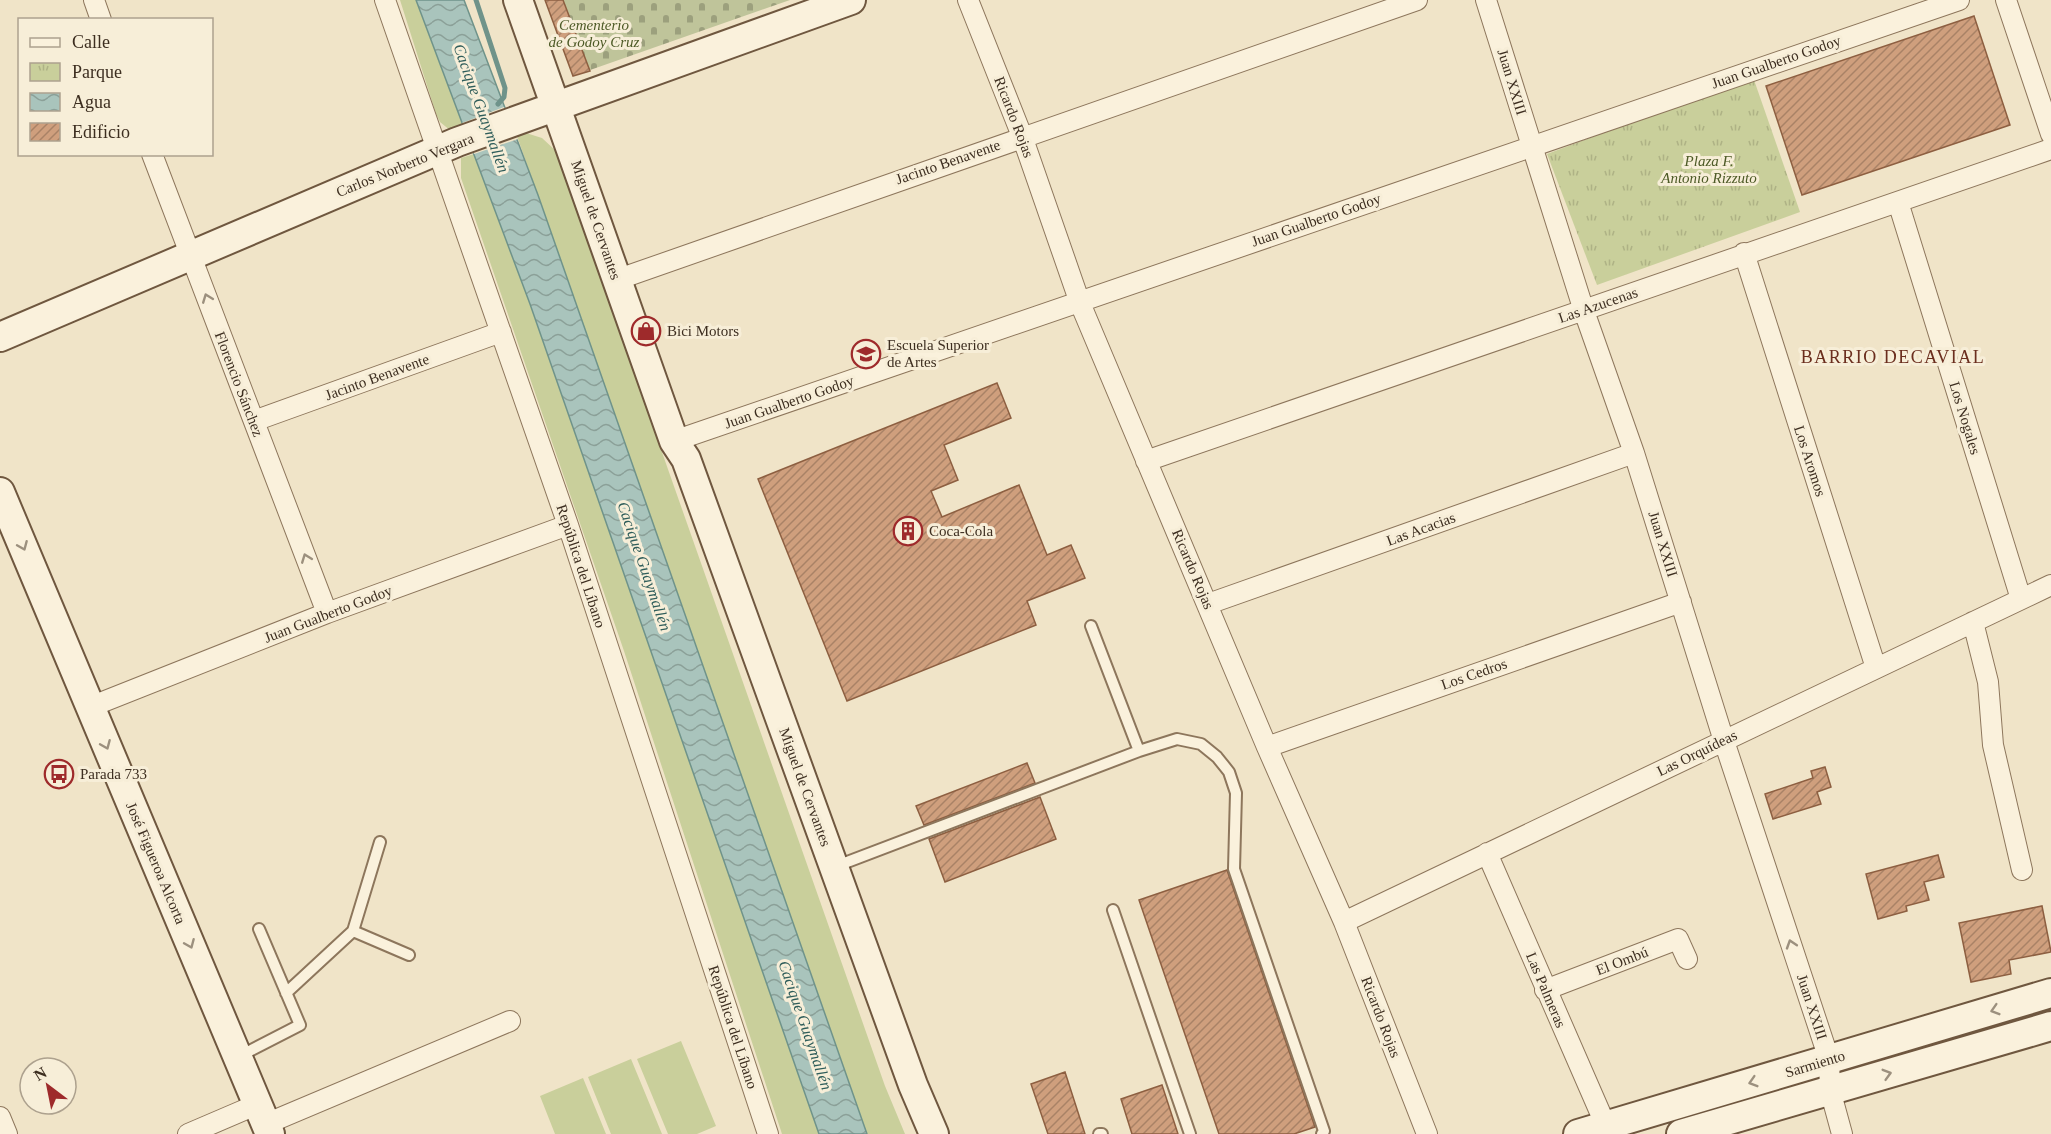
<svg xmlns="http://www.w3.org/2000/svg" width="2051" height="1134" viewBox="0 0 2051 1134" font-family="Georgia,serif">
	<defs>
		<pattern id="cemetery-stones" width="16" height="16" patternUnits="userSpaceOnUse" patternTransform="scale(1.5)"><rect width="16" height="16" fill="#bfc49a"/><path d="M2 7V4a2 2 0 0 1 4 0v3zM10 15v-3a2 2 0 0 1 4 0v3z" fill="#9ca07d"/></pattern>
		<pattern id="park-tufts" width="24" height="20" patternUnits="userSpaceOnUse" patternTransform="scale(1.5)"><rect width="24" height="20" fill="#c9cf9b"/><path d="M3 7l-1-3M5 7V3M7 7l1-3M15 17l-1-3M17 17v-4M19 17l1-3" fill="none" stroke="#aeb285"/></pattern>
		<pattern id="water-waves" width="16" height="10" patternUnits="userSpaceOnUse" patternTransform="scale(1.5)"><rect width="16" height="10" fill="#a9c4bc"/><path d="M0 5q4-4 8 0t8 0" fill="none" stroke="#8ba098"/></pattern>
		<pattern id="building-hatch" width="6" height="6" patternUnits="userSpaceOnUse" patternTransform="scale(1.5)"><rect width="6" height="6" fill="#cf9f7d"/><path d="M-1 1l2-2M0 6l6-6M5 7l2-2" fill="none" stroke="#a98266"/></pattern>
	</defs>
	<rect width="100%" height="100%" fill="#f0e4c8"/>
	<!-- grass -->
	<path fill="#c9cf9b" d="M400 0H416L464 128 451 131 440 122 436 114Z
		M526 133 542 138 556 151 885 1086 905 1134H867L517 136Z
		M474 154 530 304 819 1134H782L624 651 461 178V158Z
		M681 1041 716 1126 697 1134H668L637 1059Z
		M631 1059 662 1134H611L588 1077Z
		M583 1078 606 1134H555L540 1096Z"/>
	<!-- cemetery -->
	<path fill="url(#cemetery-stones)" d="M545 0H790L573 76Z"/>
	<!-- park -->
	<path fill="url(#park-tufts)" d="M1753 77 1800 212 1597 285 1547 154Z"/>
	<!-- water -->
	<path fill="url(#water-waves)" stroke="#6f938a" stroke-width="1.5" d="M416 0H464L538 195 867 1134H819L530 304Z"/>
	<!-- pier -->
	<path fill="#f0e4c8" d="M504 107 518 139 474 154 462 123Z"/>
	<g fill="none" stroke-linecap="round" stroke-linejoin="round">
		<!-- stream -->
		<path stroke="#6f938a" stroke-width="5" d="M476 0 505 88 504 97 498 104"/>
	</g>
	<!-- building -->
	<path fill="url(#building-hatch)" stroke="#8d5f41" stroke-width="1.5" d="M545 0H563L590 71 573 76Z
		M1974 16 2010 125 1802 195 1766 86Z
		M997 383 1011 418 944 445 958 480 931 491 942 517 1019 485 1047 555 1071 545 1085 578 1027 601 1036 625 847 701 758 479Z
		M1027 763 1035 783 924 825 916 806Z
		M1825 767 1831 787 1817 792 1821 804 1773 819 1765 794 1813 778 1811 771Z
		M1040 797 1056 839 945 882 929 839Z
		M1938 855 1944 877 1924 882 1929 900 1906 906 1907 911 1878 919 1866 874Z
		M1227 870 1315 1127 1294 1134H1219L1139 900Z
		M2042 906 2051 952 2009 960 2011 974 1971 982 1959 923Z
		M1065 1072 1085 1134H1048L1031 1084Z
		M1162 1085 1178 1134H1132L1121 1099Z"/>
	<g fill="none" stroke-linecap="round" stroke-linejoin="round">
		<!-- lane casing -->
		<g stroke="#8d765c" stroke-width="14">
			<path id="lane" d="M1091 626 1139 751
				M834 867 1139 751 1177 739 1201 744 1217 757 1229 772 1236 793 1234 869 1324 1131 1322 1134
				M1113 910 1190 1134
				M353 931 409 955
				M286 993 353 931 380 842
				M238 1057 300 1025 259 929
				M1099 1134H1102"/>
		</g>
		<!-- street casing -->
		<g stroke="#8d765c" stroke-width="22">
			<path id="street" d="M94 0 101 20
				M385 0 568 525 768 1134
				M968 0 1022 136 1080 303 1267 747 1344 922 1427 1134
				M1486 0 1584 311 1634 453 1724 741 1829 1059 1830 1090 1842 1134
				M2006 0 2051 134
				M152 154 327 613
				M1898 202 2021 599
				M1744 253 1876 668
				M616 280 1417 0
				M254 421 501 332
				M674 441 1959 0
				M1146 461 2051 149
				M1208 604 1634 453
				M1973 622 1988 682 1993 745 2022 870
				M90 707 327 613 568 525
				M1267 747 1681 602
				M1487 853 1606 1126
				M1344 922 2051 585
				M1545 990 1678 939 1687 959
				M0 1117 7 1134
				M266 1124 510 1021
				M188 1134 258 1104"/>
		</g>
		<!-- secondary casing -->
		<g stroke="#6f573f" stroke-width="32">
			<path id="secondary" d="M518 0 674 441 686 459 913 1085 934 1134
				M0 337 457 142 851 0
				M0 492 270 1134
				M1578 1134 2051 993
				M1681 1134 2051 1026"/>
		</g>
		<!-- lane -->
		<use href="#lane" stroke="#faf1dc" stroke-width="10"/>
		<!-- street -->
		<use href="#street" stroke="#faf1dc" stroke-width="20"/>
		<!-- secondary -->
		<use href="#secondary" stroke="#faf1dc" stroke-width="28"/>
	</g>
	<!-- one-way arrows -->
	<defs><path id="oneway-chevron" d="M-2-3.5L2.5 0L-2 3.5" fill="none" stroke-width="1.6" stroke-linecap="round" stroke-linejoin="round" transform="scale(1.5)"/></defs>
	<g stroke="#9c907e">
		<use href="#oneway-chevron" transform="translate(207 298) rotate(-111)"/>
		<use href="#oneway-chevron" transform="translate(23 546) rotate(67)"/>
		<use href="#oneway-chevron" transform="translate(306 558) rotate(-111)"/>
		<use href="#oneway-chevron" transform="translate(106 745) rotate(67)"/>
		<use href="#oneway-chevron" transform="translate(190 944) rotate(67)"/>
		<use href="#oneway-chevron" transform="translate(1791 944) rotate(-108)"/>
		<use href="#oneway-chevron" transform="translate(1995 1010) rotate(163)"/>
		<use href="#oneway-chevron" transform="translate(1887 1074) rotate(-16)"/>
		<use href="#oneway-chevron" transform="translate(1753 1082) rotate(163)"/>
	</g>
	<!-- icons -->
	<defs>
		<g id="shop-ring" transform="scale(1.5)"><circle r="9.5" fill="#f7eed8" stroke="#9e2a2b" stroke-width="1.5"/><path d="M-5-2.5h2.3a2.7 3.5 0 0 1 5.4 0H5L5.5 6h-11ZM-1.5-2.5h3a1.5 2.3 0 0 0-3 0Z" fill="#9e2a2b"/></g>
		<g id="school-ring" transform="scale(1.5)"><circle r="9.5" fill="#f7eed8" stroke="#9e2a2b" stroke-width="1.5"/><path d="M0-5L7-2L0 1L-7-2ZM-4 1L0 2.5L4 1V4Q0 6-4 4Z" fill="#9e2a2b"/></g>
		<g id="building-ring" transform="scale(1.5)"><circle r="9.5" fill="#f7eed8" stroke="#9e2a2b" stroke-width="1.5"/><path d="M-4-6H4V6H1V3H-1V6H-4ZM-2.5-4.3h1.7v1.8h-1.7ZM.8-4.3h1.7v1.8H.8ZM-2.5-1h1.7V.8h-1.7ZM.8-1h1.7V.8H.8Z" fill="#9e2a2b"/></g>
		<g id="bus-ring" transform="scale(1.5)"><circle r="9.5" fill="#f7eed8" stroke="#9e2a2b" stroke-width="1.5"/><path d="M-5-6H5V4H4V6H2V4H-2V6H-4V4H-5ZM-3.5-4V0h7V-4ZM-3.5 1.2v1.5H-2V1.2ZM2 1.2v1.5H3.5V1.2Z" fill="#9e2a2b"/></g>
	</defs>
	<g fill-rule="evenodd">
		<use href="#shop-ring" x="646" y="331"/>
		<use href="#school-ring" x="866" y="354"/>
		<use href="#building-ring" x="908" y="531"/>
		<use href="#bus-ring" x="59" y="774"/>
	</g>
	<g text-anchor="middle" stroke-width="6" stroke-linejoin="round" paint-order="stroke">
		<!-- park labels -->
		<g font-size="15" font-style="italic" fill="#4d5a26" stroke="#f7eed8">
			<text x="594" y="30">Cementerio<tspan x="594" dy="17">de Godoy Cruz</tspan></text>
			<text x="1709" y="166">Plaza F.<tspan x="1709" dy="17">Antonio Rizzuto</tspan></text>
		</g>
		<!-- street labels -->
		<g font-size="15" fill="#3d2e20" stroke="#f7eed8">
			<text transform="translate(1776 62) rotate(-19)" y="5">Juan Gualberto Godoy</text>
			<text transform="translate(1512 82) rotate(73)" y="5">Juan XXIII</text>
			<text transform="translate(1014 117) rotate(69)" y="5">Ricardo Rojas</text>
			<text transform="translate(948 162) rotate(-19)" y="5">Jacinto Benavente</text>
			<text transform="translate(405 165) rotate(-22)" y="5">Carlos Norberto Vergara</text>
			<text transform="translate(596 220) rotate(71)" y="5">Miguel de Cervantes</text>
			<text transform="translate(1316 220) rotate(-19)" y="5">Juan Gualberto Godoy</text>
			<text transform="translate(1598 305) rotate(-19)" y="5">Las Azucenas</text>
			<text transform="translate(377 377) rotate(-20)" y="5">Jacinto Benavente</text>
			<text transform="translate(239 384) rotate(69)" y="5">Florencio Sánchez</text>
			<text transform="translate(789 402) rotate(-19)" y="5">Juan Gualberto Godoy</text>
			<text transform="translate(1965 418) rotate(73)" y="5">Los Nogales</text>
			<text transform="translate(1810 461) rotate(72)" y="5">Los Aromos</text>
			<text transform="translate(1421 529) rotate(-20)" y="5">Las Acacias</text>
			<text transform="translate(1663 544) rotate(73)" y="5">Juan XXIII</text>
			<text transform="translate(581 566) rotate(72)" y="5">República del Líbano</text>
			<text transform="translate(1193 569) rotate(67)" y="5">Ricardo Rojas</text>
			<text transform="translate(328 614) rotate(-21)" y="5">Juan Gualberto Godoy</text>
			<text transform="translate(1474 674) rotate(-19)" y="5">Los Cedros</text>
			<text transform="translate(1697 753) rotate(-26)" y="5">Las Orquídeas</text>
			<text transform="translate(805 787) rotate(70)" y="5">Miguel de Cervantes</text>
			<text transform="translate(156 863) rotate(67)" y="5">José Figueroa Alcorta</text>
			<text transform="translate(1622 961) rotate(-21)" y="5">El Ombú</text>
			<text transform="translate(1546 990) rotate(67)" y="5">Las Palmeras</text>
			<text transform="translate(1812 1007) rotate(72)" y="5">Juan XXIII</text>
			<text transform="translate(1381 1017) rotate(69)" y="5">Ricardo Rojas</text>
			<text transform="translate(733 1027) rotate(72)" y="5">República del Líbano</text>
			<text transform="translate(1815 1064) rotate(-17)" y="5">Sarmiento</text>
		</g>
		<!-- poi labels -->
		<g font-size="15" fill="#3d2e20" stroke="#f7eed8" text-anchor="start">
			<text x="667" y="336">Bici Motors</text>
			<text x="887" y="350">Escuela Superior<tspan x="887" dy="17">de Artes</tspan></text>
			<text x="929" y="536">Coca-Cola</text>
			<text x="80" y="779">Parada 733</text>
		</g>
		<!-- water labels -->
		<g font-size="16" font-style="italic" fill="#2f5d5a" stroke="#f7eed8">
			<text transform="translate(482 108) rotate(70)" y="6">Cacique Guaymallén</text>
			<text transform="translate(645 566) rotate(71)" y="6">Cacique Guaymallén</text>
			<text transform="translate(806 1025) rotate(71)" y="6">Cacique Guaymallén</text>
		</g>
		<!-- quarter labels -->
		<g font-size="18" letter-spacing="1.5" fill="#6b2e1e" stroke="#f7eed8">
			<text x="1893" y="363">BARRIO DECAVIAL</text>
		</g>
	</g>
	<!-- legend -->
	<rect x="18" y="18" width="195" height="138" fill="#f7eed8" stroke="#ada18e" stroke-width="1.5"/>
	<rect x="30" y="38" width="30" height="9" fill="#faf1dc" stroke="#ada18e" stroke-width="1.5"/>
	<text x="72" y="48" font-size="18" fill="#3d2e20">Calle</text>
	<rect x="30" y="63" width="30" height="18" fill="url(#park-tufts)" stroke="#ada18e" stroke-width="1.5"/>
	<text x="72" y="78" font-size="18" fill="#3d2e20">Parque</text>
	<rect x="30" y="93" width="30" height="18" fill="url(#water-waves)" stroke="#ada18e" stroke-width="1.5"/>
	<text x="72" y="108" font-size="18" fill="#3d2e20">Agua</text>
	<rect x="30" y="123" width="30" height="18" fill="url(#building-hatch)" stroke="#ada18e" stroke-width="1.5"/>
	<text x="72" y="138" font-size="18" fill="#3d2e20">Edificio</text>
	<!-- north arrow -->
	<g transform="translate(48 1086) rotate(328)"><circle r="28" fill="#f7eed8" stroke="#ada18e" stroke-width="1.5"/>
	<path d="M0-4.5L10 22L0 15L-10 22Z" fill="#9e2a2b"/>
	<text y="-9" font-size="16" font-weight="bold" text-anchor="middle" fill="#3d2e20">N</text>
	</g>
</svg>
